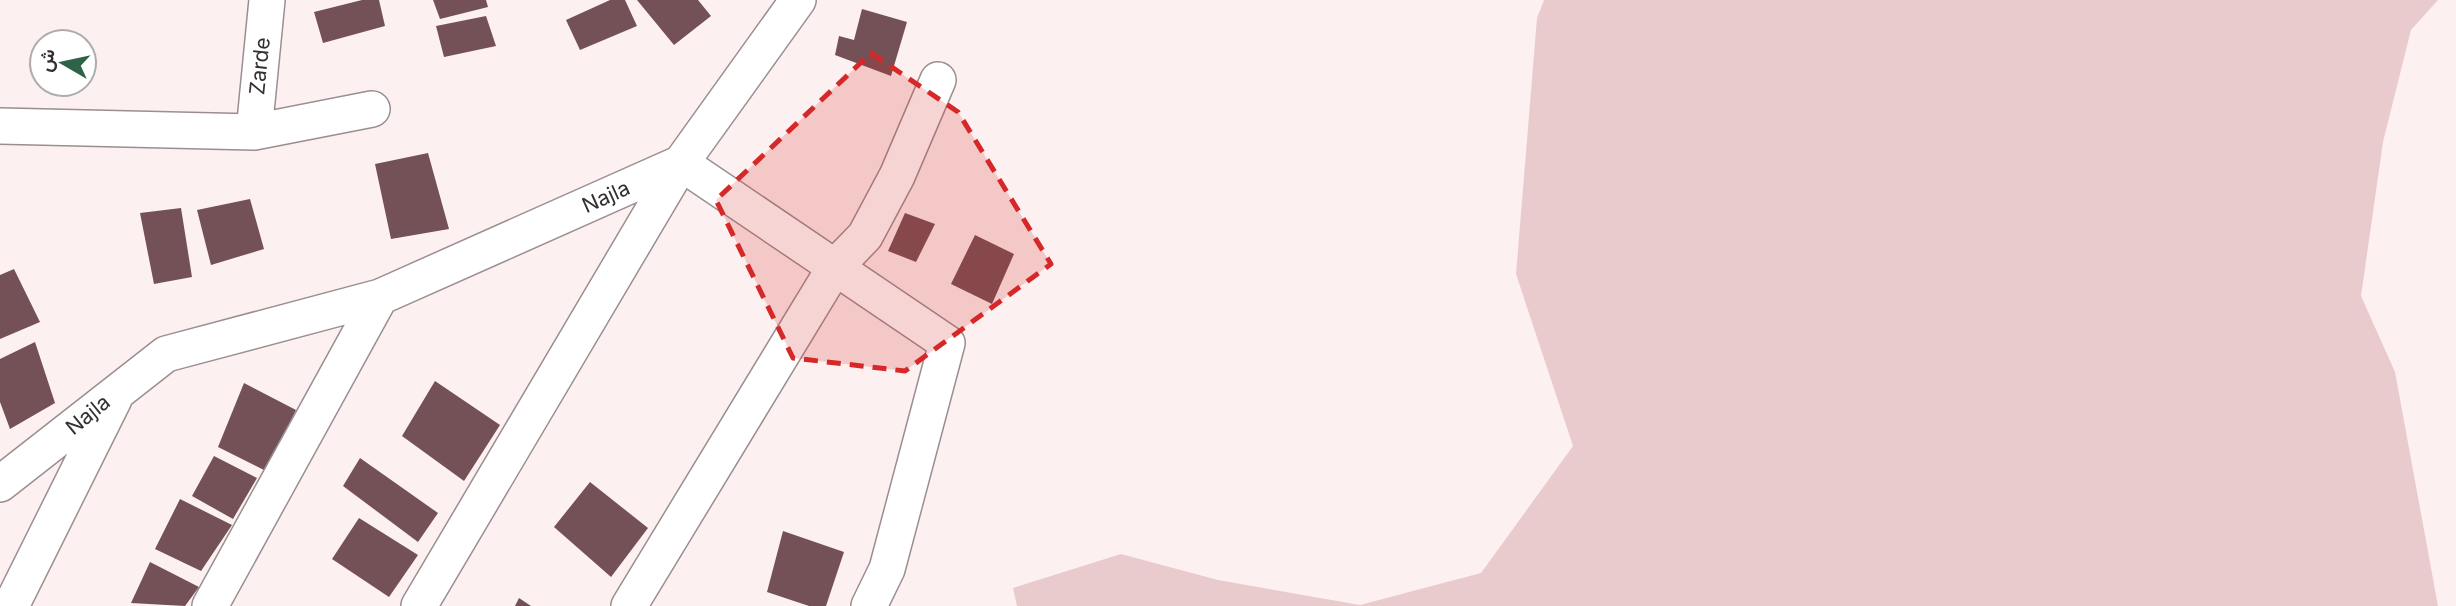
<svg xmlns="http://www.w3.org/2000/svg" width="2456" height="606" viewBox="0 0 2456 606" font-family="Inter,Vazirmatn,sans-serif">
	<rect width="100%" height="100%" fill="#fdf0f1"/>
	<!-- green -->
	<path fill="#e9cbce" d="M1544 0H2438L2411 30 2383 142 2361 296 2395 372 2438 606H1017L1013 588 1121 554 1218 580 1360 605 1481 573 1573 446 1516 274 1537 18Z"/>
	<!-- building -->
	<path fill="#745156" d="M362 0H379L385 26 323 43 314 12Z
		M433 0H486L488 7 440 19Z
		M610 0H625L637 26 580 50 566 20Z
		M637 0H698L711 16 674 45Z
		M862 9 907 22 891 76 835 55 839 36 854 40Z
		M486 16 496 46 444 57 436 26Z
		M428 153 449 229 391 239 375 164Z
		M250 199 264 249 211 265 197 210Z
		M181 208 192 277 154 284 140 213Z
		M905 213 935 224 916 262 888 251Z
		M975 235 1014 254 992 304 951 284Z
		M14 269 40 322 0 339V275Z
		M35 342 55 403 10 429 0 402V359Z
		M435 381 500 425 464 481 402 436Z
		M244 383 296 410 266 471 218 447Z
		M214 456 257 478 233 519 192 496Z
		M360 458 438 513 418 542 343 486Z
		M590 482 648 528 611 577 554 527Z
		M180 499 232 525 201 571 155 549Z
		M359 518 418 555 389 597 332 559Z
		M783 531 844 552 826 606H809L767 592Z
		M150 562 199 587 185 606 131 603Z
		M519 598 531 606H515Z"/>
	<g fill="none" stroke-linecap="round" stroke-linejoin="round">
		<!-- street casing -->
		<g stroke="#9a8e90" stroke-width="38">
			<path id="street" d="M0 126 254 132 372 109
				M254 132 267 0
				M0 484 166 354 380 297 681 163 947 343 887 569 869 606
				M11 606 114 399
				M210 606 380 297
				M419 606 681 163 798 0
				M629 606 835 267 865 236 897 176 938 80"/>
		</g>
		<!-- street -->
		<use href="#street" stroke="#fff" stroke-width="35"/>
	</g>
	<!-- marked area -->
	<path fill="#d62828" fill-opacity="0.2" stroke="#d62828" stroke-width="5" stroke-dasharray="14 9" stroke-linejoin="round" d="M871 53 958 112 1051 264 905 371 793 358 716 200Z"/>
	<g text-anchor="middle" stroke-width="7" stroke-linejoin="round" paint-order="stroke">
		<!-- street labels -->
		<g font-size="21" fill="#353031" stroke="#fff">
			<text transform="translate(260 66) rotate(-84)" y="7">Zarde</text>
			<text transform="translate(606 197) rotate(-24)" y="7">Najla</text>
			<text transform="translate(88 415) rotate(-39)" y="7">Najla</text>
		</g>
	</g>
	<!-- north arrow -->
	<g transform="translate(63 63) rotate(279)"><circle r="33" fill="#ffffff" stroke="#aeacad" stroke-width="2"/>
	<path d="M0-5L12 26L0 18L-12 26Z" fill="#2f6348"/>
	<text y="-10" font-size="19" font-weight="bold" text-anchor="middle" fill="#353031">ش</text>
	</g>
</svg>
